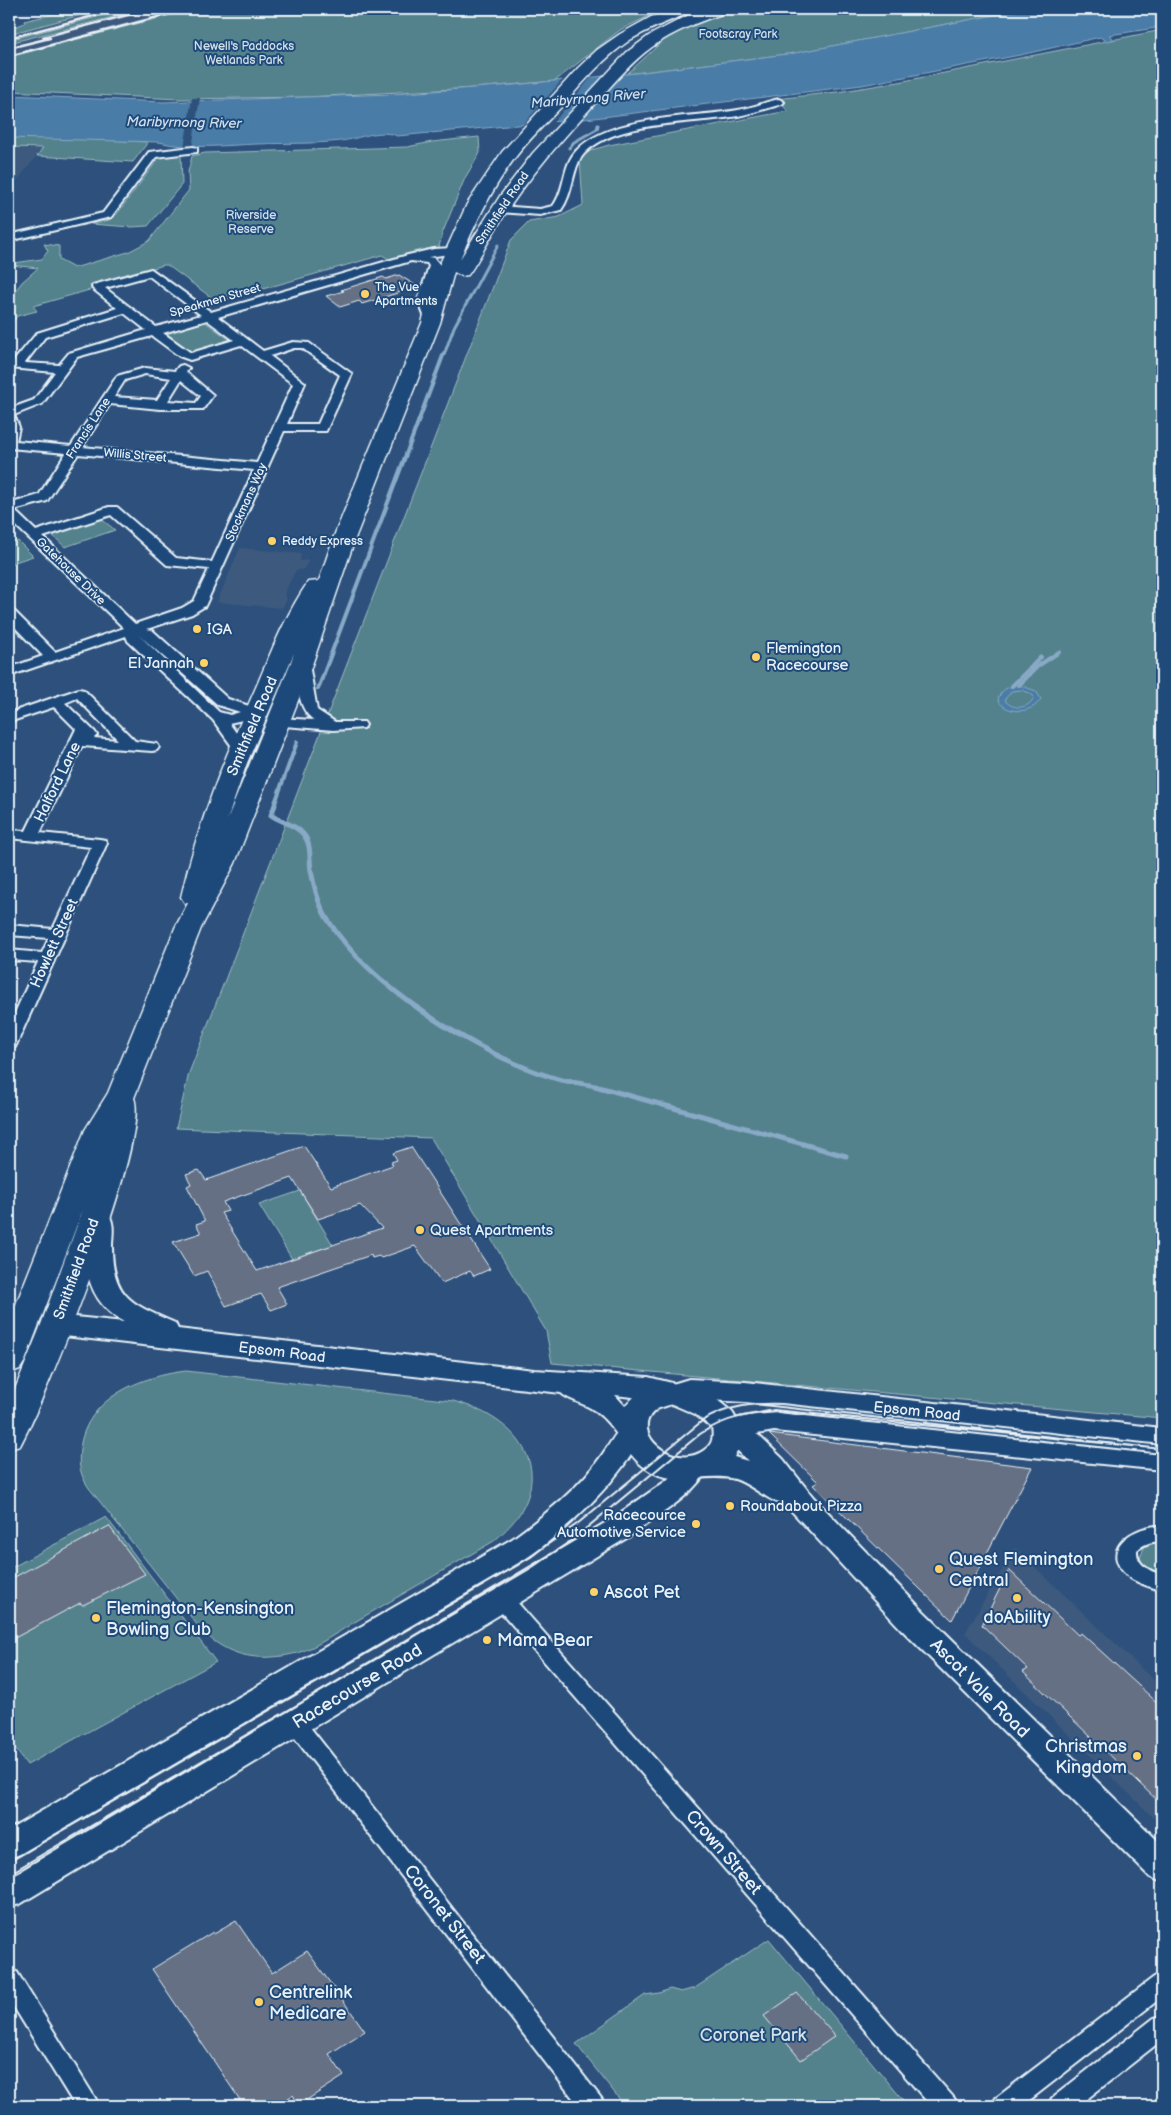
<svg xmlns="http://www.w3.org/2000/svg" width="1171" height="2115" viewBox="0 0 1171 2115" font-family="'Balsamiq Sans',sans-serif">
	<rect width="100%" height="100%" fill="#2d517c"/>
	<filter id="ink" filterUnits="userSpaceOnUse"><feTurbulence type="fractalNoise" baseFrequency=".02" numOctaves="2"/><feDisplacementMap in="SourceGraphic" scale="10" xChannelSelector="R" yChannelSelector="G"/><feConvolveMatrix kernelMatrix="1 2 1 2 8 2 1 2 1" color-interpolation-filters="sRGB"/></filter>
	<g filter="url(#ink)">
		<!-- built -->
		<path fill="#3e5a7e" d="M83 9H214L9 59V30Z
			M9 147 43 148 9 191Z
			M240 548 301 554 300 561 309 560 304 569 295 571 284 594 287 599 282 608 217 602Z
			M1015 1548 1162 1688V1812L1154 1818 965 1633Z"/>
		<!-- green -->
		<path fill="#53828c" stroke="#9ebac2" d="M76 9H104L9 34V29L25 23 24 21Z
			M128 9H145L9 43V40Z
			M194 9H663L620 30 555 81 474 88 306 97 179 99 9 91V57Z
			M734 9H1026L796 53 627 74 666 38 690 25Z
			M1162 30V1418L552 1363 546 1331 431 1138 176 1128 189 1073 511 240 529 222 559 217 583 205 580 158 592 150 609 145 788 111 776 99 837 92 899 82Z
			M38 137 148 142 133 162 37 156 43 148 9 147V138Z
			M479 137 480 153 465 178 442 234 439 247 390 260 382 255 228 299 212 298 167 265H164L90 285 93 289 33 306 37 311 17 316 9 328V299L22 282 38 268 11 265 14 263 42 259 48 251 44 244 59 246V260L74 268 128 252 149 241 189 190 188 172 192 156 205 153 407 147 432 142Z
			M168 155H181L182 184 148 226 131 227 91 224 109 220 117 214 159 158Z
			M205 322 230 340 189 353 164 334Z
			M99 517 115 530 65 547 50 533Z
			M18 541 33 556 9 564V544Z
			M300 1191 333 1245 292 1259 259 1205Z
			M186 1371 453 1401C501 1413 550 1452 524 1506 517 1520 505 1531 494 1541 449 1567 403 1594 358 1620 339 1631 318 1647 297 1653 260 1662 230 1658 202 1631L89 1488C80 1475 78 1465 80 1449 86 1397 142 1376 186 1371Z
			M106 1517 216 1662 27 1765 9 1740V1569Z
			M1156 1540 1162 1542V1574L1147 1568 1142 1564 1140 1558 1145 1545Z
			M769 1939 908 2106H625L576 2044 645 1995 659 1993 670 1989 681 1992 695 1988Z"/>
		<!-- water -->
		<path fill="#497ba6" stroke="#89aac7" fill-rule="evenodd" d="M1026 9H1162V27L1109 35 1114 39 1107 41 1100 37 1020 55 862 85 594 118 397 136C380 128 359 139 341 141 314 144 285 143 257 144 227 145 188 150 159 142L9 138V95L163 102 394 94 513 85 636 73 795 53Z
			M1019 685 1036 691 1041 699C1032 714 1007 715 998 700 1000 689 1010 686 1019 685ZM1021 690 1030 693 1034 697C1029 709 1015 710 1006 702L1005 699 1012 691Z"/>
		<!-- pier -->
		<path fill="#2d517c" d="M594 74 552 124 521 127 565 77Z
			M192 98H200L192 148H184Z"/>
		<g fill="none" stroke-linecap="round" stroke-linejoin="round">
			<!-- stream-far2 -->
			<path stroke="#89aac7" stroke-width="3" d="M569 148 574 142 597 129 598 125
				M444 355 454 327 498 245"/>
			<!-- stream-far1 -->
			<path stroke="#89aac7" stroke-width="4" d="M1019 685 1038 666 1059 652
				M1012 686 1041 657
				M318 689 444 353
				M274 806 297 742"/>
			<!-- stream -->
			<path stroke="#89aac7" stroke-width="5" d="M275 805 271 815C281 822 295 824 303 834 312 844 309 858 311 870 314 887 319 906 328 920 371 988 479 1055 554 1078 567 1082 581 1083 595 1086L846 1156"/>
		</g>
		<!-- building -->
		<path fill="#656f84" stroke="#e8f1f8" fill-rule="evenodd" d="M399 275 415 285 401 289 404 291 362 304 359 301 340 307 326 296 344 291 341 290 383 277 386 279Z
			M304 1146 331 1187 393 1165 391 1162 397 1160 393 1153 411 1147 490 1269 474 1276 470 1271 442 1283 415 1246 381 1258 379 1256 372 1258 371 1255 277 1287 287 1304 271 1310 261 1294 226 1306 207 1271 194 1276 173 1242 201 1233 196 1224 205 1221 187 1186 191 1184 186 1174 199 1170 206 1180ZM292 1178 318 1219 360 1205 382 1228 257 1271 221 1213 228 1211 223 1202Z
			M769 1434 1032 1467 952 1620 813 1485 818 1482Z
			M109 1526 145 1574 83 1605 80 1603 9 1641V1580Z
			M1009 1570 1078 1635 1081 1633 1162 1707V1805L1023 1672 1028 1669 982 1625Z
			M236 1921 272 1973 307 1951 365 2031 329 2054 344 2076 299 2105 293 2095 276 2106H244L152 1969 213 1932 214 1934Z
			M797 1993 835 2036 801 2060 764 2016Z"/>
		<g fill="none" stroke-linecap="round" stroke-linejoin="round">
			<!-- street casing -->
			<g stroke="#e8f1f8" stroke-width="4">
				<path id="street" d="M779 99 784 102 782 104C768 108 753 113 738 116 694 124 616 120 584 154 572 166 574 193 561 210L540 215 498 212 493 209 498 206 540 209 553 206C566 189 562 165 577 150 611 115 693 118 738 110 752 108 765 102 779 99Z
					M193 147 197 148V152L156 157 111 217 9 241V235L103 213 149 152Z
					M453 248 458 251 457 253 428 257 434 258 440 265 430 300 437 321 435 323H427L418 300 429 266 427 263 411 261 218 317 263 351 293 342 309 343 352 374 326 431H284L205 606 192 614 147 629 152 630 228 699 261 710 263 713 261 716 229 723 248 749 246 752H236L213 720 128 641 126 636 9 676V668L43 656 9 621V610L14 611 55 652 124 628 9 519V504L39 495 66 453 9 448V409L34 400 55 372 9 368V362H13L37 333 117 308 93 289 92 287 93 285 151 269 211 312 408 255 434 249ZM149 276 201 315 156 327 105 288ZM124 313 146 330 69 353 59 365 25 363 45 337ZM207 320 234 340 191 353 163 333ZM152 336 179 356 190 360 241 345 293 384 257 463 82 447 110 404 160 409H203L213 395 186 372 189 368 183 365 179 366 175 371 145 368 117 376 71 446 16 441 19 427 14 415 42 404 77 357ZM294 348H302L340 375 318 424H287L305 383 270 356ZM145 374 171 378 157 400 114 397 125 380ZM181 380 201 396 196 403 168 401ZM78 454 254 470 212 562 176 558 117 507H109L36 531 14 510 47 501ZM111 515 167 565 209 569 194 601 182 608 135 624 43 537ZM139 635 218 705 240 712 230 715 219 712Z
					M302 660 309 664 317 710 335 722H364L366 725 364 728 333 730 272 725 270 722 272 719 277 718 314 720C297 709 298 683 295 664Z
					M79 689 84 690 135 741 157 744 159 747 157 750 152 751 82 746 40 833 100 839 105 840 107 843 17 1043 15 1047 9 1048V1026L38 962 9 960V950L42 953 49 938 9 935V925L53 929 91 847 9 838V830L26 831 76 729 54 707 9 722V713ZM77 698 118 740 94 738 97 735 95 732 65 703Z
					M1156 1526H1162V1542C1152 1541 1145 1543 1137 1550 1136 1565 1150 1571 1162 1575V1591C1151 1587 1139 1584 1129 1577 1099 1552 1128 1529 1156 1526Z
					M502 1591 509 1593 954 2098 958 2106H931L495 1605 492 1599 495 1593Z
					M295 1714 302 1717 601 2098 605 2106H579L288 1729 285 1723 288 1717Z
					M9 1969 17 1972 100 2106H75L9 1999Z
					M1162 1974V1997L1022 2106H992L996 2098 1154 1977Z
					M1162 2015V2040L1078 2106H1048L1052 2098 1154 2018Z"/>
			</g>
			<!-- secondary casing -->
			<g stroke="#e8f1f8" stroke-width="4">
				<path id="secondary" d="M689 1379 745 1382 1162 1428V1448L745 1402 689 1399 672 1404 663 1401 659 1394 663 1387Z
					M774 1411 1162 1450V1470L774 1431 728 1439 719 1436 715 1429 719 1422Z
					M632 1422 641 1425 645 1432C618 1482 576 1520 532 1555L20 1854 9 1858V1830L512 1539C546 1514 581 1487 604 1452 613 1440 618 1426 632 1422Z
					M696 1457 705 1460 709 1467C693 1497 656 1516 630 1536L20 1904 9 1907V1878L610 1520 666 1481 687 1460Z"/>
			</g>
			<!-- primary casing -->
			<g stroke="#e8f1f8" stroke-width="4">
				<path id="primary" d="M100 1213 109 1215C115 1225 112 1235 112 1246 112 1298 132 1304 175 1323L178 1329 534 1370 648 1377 688 1387 716 1399 732 1412 741 1427 758 1435 783 1459 813 1497 923 1611 1162 1845V1882L1150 1877 901 1629 786 1505C767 1501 753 1485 735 1479 711 1473 689 1482 666 1477 627 1468 624 1432 595 1411 585 1403 570 1401 561 1393L56 1335 46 1332 42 1325 46 1318 56 1315 124 1322C93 1305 84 1276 85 1242 86 1232 86 1224 91 1215ZM615 1395 632 1397H634L625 1406ZM672 1404 695 1414 712 1428C714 1439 712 1445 703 1451 673 1471 626 1431 657 1409 661 1407 667 1406 672 1404ZM737 1451H738L748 1461 734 1457Z"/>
			</g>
			<!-- highway casing -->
			<g stroke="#e8f1f8" stroke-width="3">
				<path id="highway" d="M673 9H695L692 12C671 20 650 28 630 40 605 57 585 80 565 103 548 121 529 139 514 159 491 190 475 224 460 259L500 196 533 153 627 52 650 35 687 16 707 9H729L727 12C701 21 674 31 652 47 632 61 616 81 600 98 564 137 528 177 500 222 489 239 480 258 468 275L462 276 454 272 440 323 356 536 313 662 235 863 201 928 134 1098C150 1140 46 1398 20 1446L9 1449V1404L39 1330 86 1201 25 1361 20 1369 9 1373V1322L85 1130 108 1093 175 928 188 903H185L181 897C198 823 226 754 257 685 272 650 286 614 308 582L319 581 334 536 422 323 432 281 467 204 502 152 578 68 597 50 620 34 651 17ZM294 653 291 662 227 820 247 763Z"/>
			</g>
			<!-- street -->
			<use href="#street" fill="#1f4a7a" fill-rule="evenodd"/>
			<!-- secondary -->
			<use href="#secondary" fill="#1f4a7a" fill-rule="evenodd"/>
			<!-- primary -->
			<use href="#primary" fill="#1f4a7a" fill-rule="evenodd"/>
			<!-- highway -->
			<use href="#highway" fill="#1f4a7a" fill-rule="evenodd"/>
			<!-- tram -->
			<path stroke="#e8f1f8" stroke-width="2" d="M9 1862 518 1565 577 1524 702 1421C727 1406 753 1403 782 1404L1162 1445
				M9 1874 531 1568 572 1540 700 1434C726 1417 748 1414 778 1412L1162 1454"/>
			<!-- rail -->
			<path stroke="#e8f1f8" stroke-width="2.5" d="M43 37 151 9
				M9 38 120 9
				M9 48 50 38
				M9 56 188 9"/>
		</g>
	</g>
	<!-- markers -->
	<g fill="#ffd166" stroke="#1f4a7a" stroke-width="2">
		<circle cx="365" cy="294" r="5"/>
		<circle cx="272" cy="541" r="5"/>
		<circle cx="197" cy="629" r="5"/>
		<circle cx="756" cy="657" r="5"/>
		<circle cx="204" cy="663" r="5"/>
		<circle cx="420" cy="1230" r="5"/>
		<circle cx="730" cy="1506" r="5"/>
		<circle cx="696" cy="1524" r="5"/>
		<circle cx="939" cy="1569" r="5"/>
		<circle cx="594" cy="1592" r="5"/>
		<circle cx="1017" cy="1598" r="5"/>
		<circle cx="96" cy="1618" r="5"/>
		<circle cx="487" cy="1640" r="5"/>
		<circle cx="1137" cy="1756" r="5"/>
		<circle cx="259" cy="2002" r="5"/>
	</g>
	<g text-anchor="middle" stroke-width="4" stroke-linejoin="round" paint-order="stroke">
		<!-- far-park labels -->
		<g font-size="12" fill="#d2e0e8" stroke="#1f4a7a">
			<text x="738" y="38">Footscray Park</text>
			<text x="244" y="50">Newell's Paddocks<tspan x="244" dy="14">Wetlands Park</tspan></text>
			<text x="251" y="219">Riverside<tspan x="251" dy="14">Reserve</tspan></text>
		</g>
		<!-- far-street labels -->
		<g font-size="12" fill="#e8f1f8" stroke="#1f4a7a">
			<text transform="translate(502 208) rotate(-56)" y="4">Smithfield Road</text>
			<text transform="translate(215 300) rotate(-16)" y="4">Speakmen Street</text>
			<text transform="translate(88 428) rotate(-57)" y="4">Francis Lane</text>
			<text transform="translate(135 455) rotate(5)" y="4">Willis Street</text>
			<text transform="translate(246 502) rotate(-66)" y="4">Stockmans Way</text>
			<text transform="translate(71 571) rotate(44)" y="4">Gatehouse Drive</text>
		</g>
		<!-- far-poi labels -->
		<g font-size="12" fill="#e8f1f8" stroke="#1f4a7a" text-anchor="start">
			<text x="375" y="291">The Vue<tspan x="375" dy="14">Apartments</tspan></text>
			<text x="282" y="545">Reddy Express</text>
		</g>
		<!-- far-water labels -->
		<g font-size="14" font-style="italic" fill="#d0dfec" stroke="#1f4a7a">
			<text transform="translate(588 98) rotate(-5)" y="5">Maribyrnong River</text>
			<text transform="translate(184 122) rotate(1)" y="5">Maribyrnong River</text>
		</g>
		<!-- poi labels -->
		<g font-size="15" fill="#e8f1f8" stroke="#1f4a7a" text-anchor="start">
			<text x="207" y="634">IGA</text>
			<text x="766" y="653">Flemington<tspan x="766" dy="17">Racecourse</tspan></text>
			<text x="194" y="668" text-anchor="end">El Jannah</text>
			<text x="430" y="1235">Quest Apartments</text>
			<text x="740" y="1511">Roundabout Pizza</text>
			<text x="686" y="1520" text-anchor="end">Racecource<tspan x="686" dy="17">Automotive Service</tspan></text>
		</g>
		<!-- street labels -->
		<g font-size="15" fill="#e8f1f8" stroke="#1f4a7a">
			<text transform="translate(252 726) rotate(-67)" y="5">Smithfield Road</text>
			<text transform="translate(57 782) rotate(-64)" y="5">Halford Lane</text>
			<text transform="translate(54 943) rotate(-66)" y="5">Howlett Street</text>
			<text transform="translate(76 1269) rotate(-70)" y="5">Smithfield Road</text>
			<text transform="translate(282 1352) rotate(7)" y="5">Epsom Road</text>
			<text transform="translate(917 1411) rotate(6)" y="5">Epsom Road</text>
		</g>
		<!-- near-poi labels -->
		<g font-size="18" fill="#e8f1f8" stroke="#1f4a7a" text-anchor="start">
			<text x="949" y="1565">Quest Flemington<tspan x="949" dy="21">Central</tspan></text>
			<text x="604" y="1598">Ascot Pet</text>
			<text x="106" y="1614">Flemington-Kensington<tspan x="106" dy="21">Bowling Club</tspan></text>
			<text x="1017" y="1623" text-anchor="middle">doAbility</text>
			<text x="497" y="1646">Mama Bear</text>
			<text x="1127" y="1752" text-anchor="end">Christmas<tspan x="1127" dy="21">Kingdom</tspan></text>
			<text x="269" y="1998">Centrelink<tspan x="269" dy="21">Medicare</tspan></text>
		</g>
		<!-- near-street labels -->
		<g font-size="18" fill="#e8f1f8" stroke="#1f4a7a">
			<text transform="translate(357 1686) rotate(-31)" y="6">Racecourse Road</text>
			<text transform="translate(980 1688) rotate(45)" y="6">Ascot Vale Road</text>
			<text transform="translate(724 1852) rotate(49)" y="6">Crown Street</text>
			<text transform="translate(445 1914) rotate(52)" y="6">Coronet Street</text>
		</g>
		<!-- near-park labels -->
		<g font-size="18" fill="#d2e0e8" stroke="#1f4a7a">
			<text x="753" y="2041">Coronet Park</text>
		</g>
	</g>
	<!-- margin -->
	<rect width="1171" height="2115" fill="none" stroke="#1f4a7a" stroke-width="30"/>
	<rect x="15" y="15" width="1141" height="2085" fill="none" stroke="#e8f1f8" stroke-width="2" filter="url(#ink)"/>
</svg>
